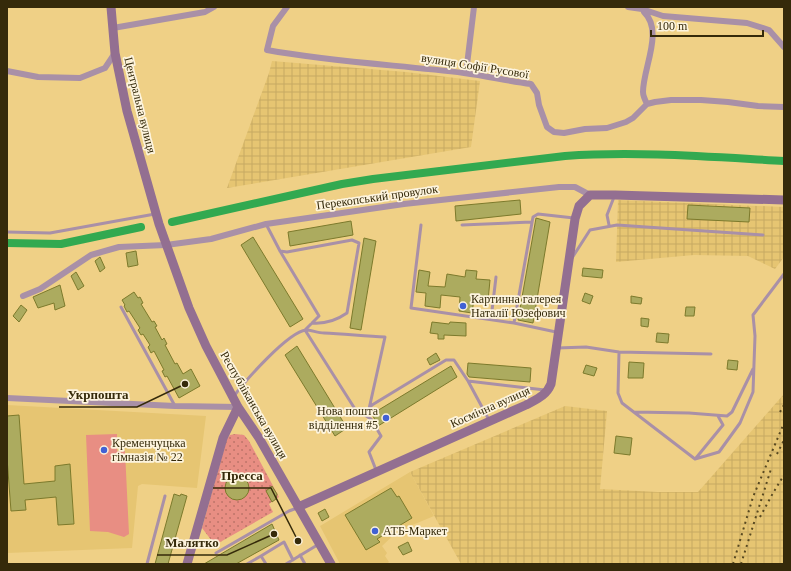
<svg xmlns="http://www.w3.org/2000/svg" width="791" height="571" viewBox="0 0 791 571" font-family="'Times New Roman',serif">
	<defs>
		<pattern id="industrial-grid" width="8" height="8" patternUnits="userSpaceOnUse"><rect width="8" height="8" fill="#e6c572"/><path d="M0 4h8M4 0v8" fill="none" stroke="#c6a961"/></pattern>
		<pattern id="park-dots" width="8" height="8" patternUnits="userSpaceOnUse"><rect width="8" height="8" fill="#e88e83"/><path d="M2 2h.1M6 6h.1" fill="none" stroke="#bd7469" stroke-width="1.8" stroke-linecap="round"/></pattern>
	</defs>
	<rect width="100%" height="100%" fill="#efd086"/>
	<!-- built -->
	<path fill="#e6c572" d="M7 405 206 416 197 488 142 484 138 486 132 548 7 553Z
		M410 472 434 516 398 531 382 546 387 553 385 556 389 562 387 564H340L320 526Z"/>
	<!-- industrial -->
	<path fill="url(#industrial-grid)" d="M272 61 406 72 480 81 471 147 227 188 269 73Z
		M618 200 784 207V257L775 269 748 256 694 255 616 262Z
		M784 394V564H461L410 472 565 406 607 411 600 489 658 492H698Z"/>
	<!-- park -->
	<path fill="url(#park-dots)" d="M235 434 244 435 249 441 279 497 269 504 273 512 215 545 202 528 227 439 230 435Z"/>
	<!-- pitch -->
	<path fill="#e88e83" d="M117 434V451H125L129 534 124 537 108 532 90 531 86 435Z"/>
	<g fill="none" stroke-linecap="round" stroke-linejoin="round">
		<!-- canal -->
		<path stroke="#32a950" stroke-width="8" d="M172 222 342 184 373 179 565 156C638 151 711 157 784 161
			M7 243 61 244 141 227"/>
	</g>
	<!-- building -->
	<path fill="#acab5f" stroke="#7c7a2c" d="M520 200 521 214 456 221 455 206Z
		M688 205 750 208 749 222 687 219Z
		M536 218 550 222 533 323 518 320Z
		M351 221 353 235 290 246 288 232Z
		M253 237 303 319 290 327 241 245Z
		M364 238 376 241 361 330 350 328Z
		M136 251 138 265 128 267 126 253Z
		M100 257 105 268 100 272 95 261Z
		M583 268 603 270 602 278 582 276Z
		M419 270 430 272 428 286 445 287 447 274 465 277 466 270 477 271 476 279 490 280 488 301 474 299 472 313 459 311 460 297 441 295 440 308 425 306 426 293 416 292Z
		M76 272 84 286 78 290 71 276Z
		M60 285 65 306 55 310 54 303 38 308 33 297Z
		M134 292 138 298 140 297 143 303 141 304 152 322 154 321 157 326 155 327 162 340 164 338 167 344 165 345 175 364 177 363 183 374 191 369 200 386 179 398 167 376 165 377 162 371 164 370 154 351 151 353 148 347 150 345 143 334 141 335 138 330 140 328 129 311 127 312 124 306 125 305 122 300Z
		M585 293 593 296 590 304 582 301Z
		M631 296 642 298 641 304 631 303Z
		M21 305 27 310 19 322 13 316Z
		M686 307H695L694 316H685Z
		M641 318 649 319 648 327 641 326Z
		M432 322 449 324 450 322 466 323V336L444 335V339H438V334L430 333Z
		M657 333 669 334 668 343 656 342Z
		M297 346 347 428 335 436 285 355Z
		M436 353 440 360 430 365 427 359Z
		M728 360 738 361 737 370 727 369Z
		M629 362 644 363 643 378H628Z
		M468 363 531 368 530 382 469 377 467 374Z
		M586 365 597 368 594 376 583 373Z
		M451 366 457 377 378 426 372 414Z
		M19 415 24 484 55 481V466L70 464 74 524 58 525 56 497 25 500 26 510 11 511 7 458V416Z
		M616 436 632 438 630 455 614 453Z
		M225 488a12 12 0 1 1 24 0a12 12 0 1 1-24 0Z
		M272 486 277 494 276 499 272 502 266 491Z
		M391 488 397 497 399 496 412 518 377 539 380 542 366 550 345 515Z
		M174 494 180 496 181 494 187 496 168 564H155Z
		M325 509 329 517 322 521 318 513Z
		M272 524 279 540 236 564H204Z
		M408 542 412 551 403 555 398 547Z"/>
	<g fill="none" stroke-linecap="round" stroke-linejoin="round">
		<!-- lane -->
		<path stroke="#a990a7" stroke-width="3" d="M266 224 280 251 319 316 305 330 355 409 371 419 381 436 369 452 376 470
			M421 225 411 308 514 323
			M462 225 531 222
			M609 225 607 215 614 197
			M7 232 50 233 155 214
			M280 251 287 252 352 240 359 243 347 313C337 320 325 324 312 323
			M572 258 590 230 617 225 763 235
			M121 307 175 406
			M491 319 496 277
			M556 332 514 323 533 217 538 214 574 218
			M557 348 586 347 619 352 711 354
			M619 352 618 393 622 403 695 459 719 452 740 423 753 392 755 336 753 315 784 274
			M468 381 489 420
			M234 396C245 381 288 332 306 330 311 330 318 333 324 333 344 334 365 336 385 337L369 409
			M634 412 689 413 727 416 732 412 753 369
			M364 414 372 405 446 360H454L468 381 545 390
			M696 458 723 425 718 416
			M216 553 289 511 297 508
			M300 555 305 564
			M261 556 284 542 293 560
			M147 564 165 496
			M247 564 261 556 266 564
			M286 564 319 544"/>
		<!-- street -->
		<path stroke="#a990a7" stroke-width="6" d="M287 7 273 26 267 50C332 62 399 65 464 73 487 76 508 81 531 84L537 93 539 105 547 127 554 132 564 133 585 129 607 128 626 122 633 118 647 104 655 102 671 100H701L728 102 758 106 784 107
			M628 7 642 9 663 16 747 23 769 30 784 47
			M644 12C664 31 643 68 643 92 643 96 645 100 647 104
			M113 28 205 12 214 7
			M7 71 38 77 80 78 105 68 115 53
			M466 73 474 7
			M23 296 40 289 91 255 119 247 166 245 211 239 266 224 287 221 404 204 559 187H575L590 195
			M7 398 175 406 238 407"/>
		<!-- secondary -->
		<path stroke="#936f91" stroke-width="9" d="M111 7 115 53 127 111 159 224 189 308 206 346 238 407 259 438 331 564
			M298 507 526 405C537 399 546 396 551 384L575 219 579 206 590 195H615L784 200
			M187 564 223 438 238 407"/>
		<!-- rail -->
		<path stroke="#584921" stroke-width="2" stroke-dasharray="2 4" stroke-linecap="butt" d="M780 412 784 405
			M777 454 784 440
			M760 517 773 493 784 475
			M733 564 753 497 784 423
			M741 564 771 469"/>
	</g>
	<!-- markers -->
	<g fill="#4161d4" stroke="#fdf4de" stroke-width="1.5">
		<circle cx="463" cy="306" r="4"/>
		<circle cx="386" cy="418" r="4"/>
		<circle cx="104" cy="450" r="4"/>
		<circle cx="375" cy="531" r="4"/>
	</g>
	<g text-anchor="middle" stroke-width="3.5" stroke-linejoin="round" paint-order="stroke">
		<!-- street labels -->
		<g font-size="12" fill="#352a0a" stroke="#fdf4de">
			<text transform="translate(475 66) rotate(9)" y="4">вулиця Софії Русової</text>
			<text transform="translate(140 105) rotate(76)" y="4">Центральна вулиця</text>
			<text transform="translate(377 197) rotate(-8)" y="4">Перекопський провулок</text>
			<text transform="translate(254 405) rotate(60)" y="4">Республіканська вулиця</text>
			<text transform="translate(490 407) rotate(-24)" y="4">Космічна вулиця</text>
		</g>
		<!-- poi labels -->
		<g font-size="12" fill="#352a0a" stroke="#fdf4de" text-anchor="start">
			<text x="471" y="303">Картинна галерея<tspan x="471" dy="14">Наталії Юзефович</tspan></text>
			<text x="378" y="415" text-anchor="end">Нова пошта<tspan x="378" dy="14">відділення #5</tspan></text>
			<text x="112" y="447">Кременчуцька<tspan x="112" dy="14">гімназія № 22</tspan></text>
			<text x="383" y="535">АТБ-Маркет</text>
		</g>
	</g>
	<!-- callouts -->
	<path fill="none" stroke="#352a0a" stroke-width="1.5" d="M185 384L137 407H59M298 541L271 488H213M274 534L227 555H157"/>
	<g fill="#352a0a" stroke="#fdf4de" stroke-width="1.5">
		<circle cx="185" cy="384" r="4"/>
		<circle cx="298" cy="541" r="4"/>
		<circle cx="274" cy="534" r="4"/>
	</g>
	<g font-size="13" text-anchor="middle" font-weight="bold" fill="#352a0a" stroke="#fdf4de" stroke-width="3.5" stroke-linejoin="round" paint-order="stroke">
		<text x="98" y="399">Укрпошта</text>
		<text x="242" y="480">Пресса</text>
		<text x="192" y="547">Малятко</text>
	</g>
	<!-- border -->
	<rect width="791" height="571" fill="none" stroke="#352a0a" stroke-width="16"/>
	<!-- scale -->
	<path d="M651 30v6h112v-6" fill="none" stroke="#352a0a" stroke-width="2"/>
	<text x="657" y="30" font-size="12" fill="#352a0a" stroke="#fdf4de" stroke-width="3" paint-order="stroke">100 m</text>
</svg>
